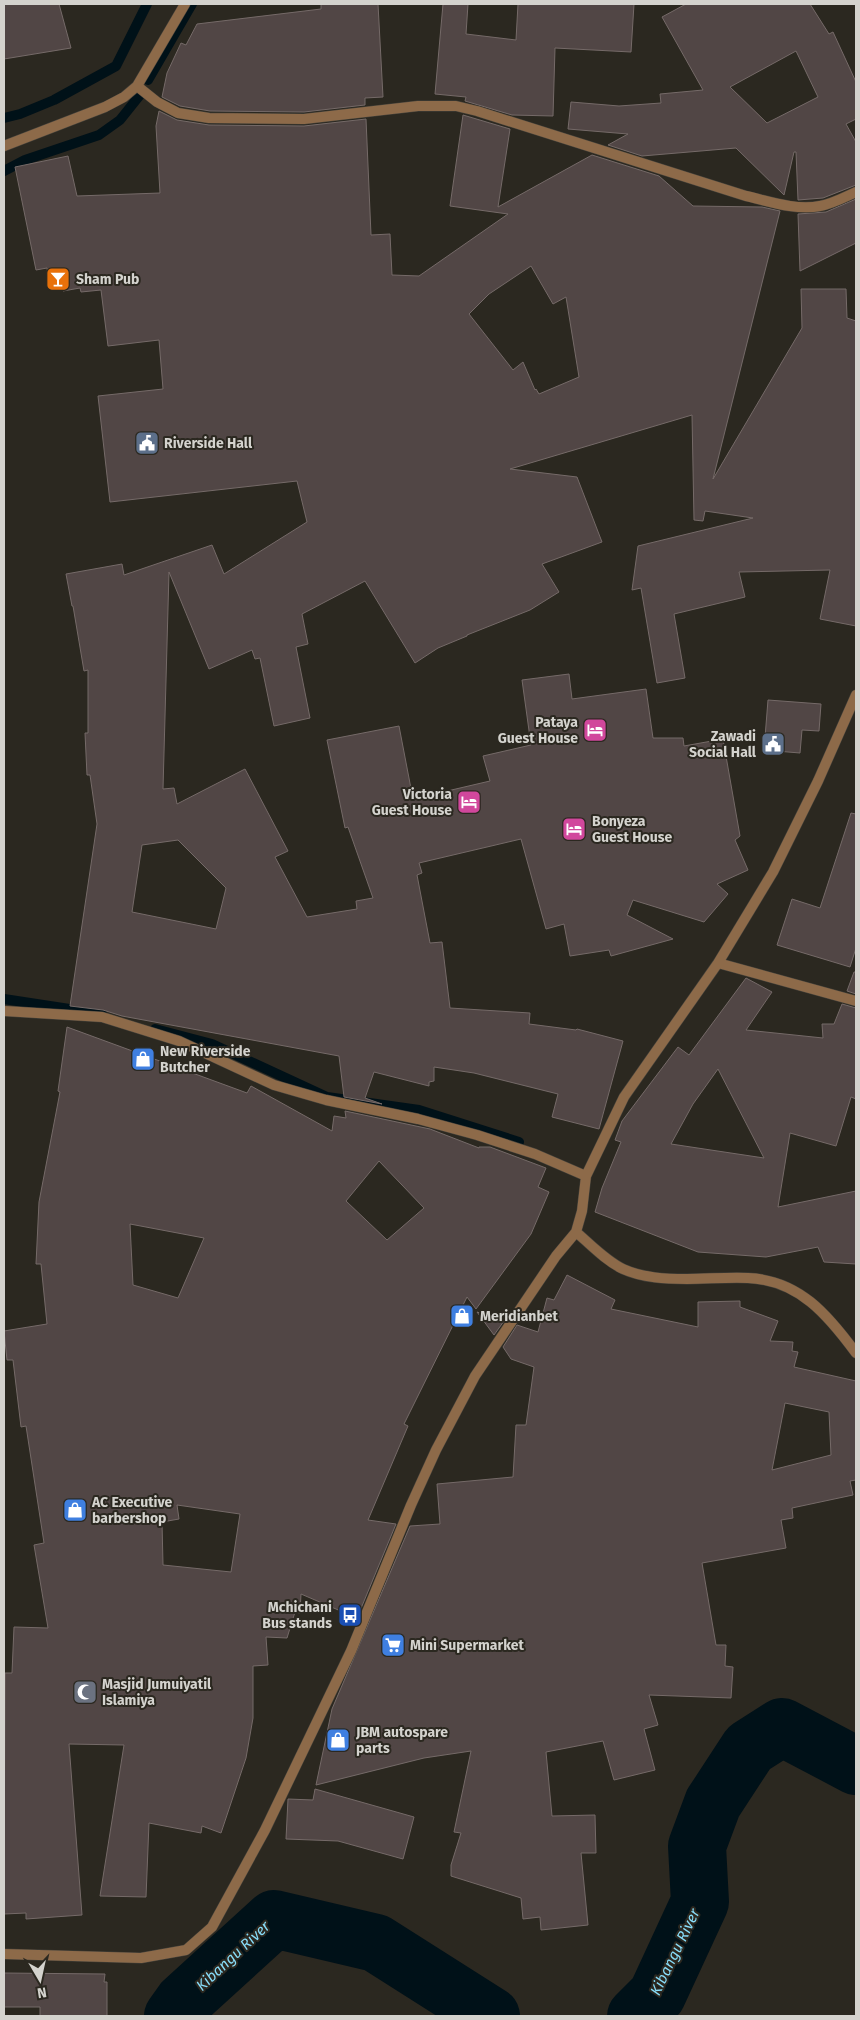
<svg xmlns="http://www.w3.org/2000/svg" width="860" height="2020" viewBox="0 0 860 2020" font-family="'Fira Sans',sans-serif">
	<rect width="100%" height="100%" fill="#2b2820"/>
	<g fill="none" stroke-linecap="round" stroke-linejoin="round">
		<!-- stream -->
		<path stroke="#001118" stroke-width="10" d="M148 80 192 4
			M4 118 20 114 54 100 116 66 147 4
			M4 171 25 160 99 135 120 120 140 95
			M4 999 102 1014
			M155 1029 212 1044 327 1097 419 1110 519 1142"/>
		<!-- river -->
		<path stroke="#001118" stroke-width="58" d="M173 2016 183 2002 274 1919 376 1943 491 2016
			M636 2016 657 1995 700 1902 697 1846 713 1803 749 1748 782 1727 856 1766"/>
	</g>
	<!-- building -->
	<path fill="#514645" stroke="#756a68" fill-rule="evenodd" d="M4 4H59L71 48 4 59Z
		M321 4H378L383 97 365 98V105L304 112 210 111 180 106 162 97 167 73 181 43 186 45 197 24 321 9Z
		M443 4H468L466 34 516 40 518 4H634L631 52 555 48 553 116 512 115 465 101 466 97 435 94Z
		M686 4H810L829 34 833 32 856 82V119L846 124 856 142V185L823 198 798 200 796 152H794L784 195 736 148 642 156 608 145 628 134 568 129 571 102 619 106 661 103 660 94 703 90 662 17ZM796 51 818 97 767 123 730 87Z
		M159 111 177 120 209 125 304 126 366 119 371 235 390 234 392 275 419 276 508 214 450 206 463 115 510 129 498 207 592 155 659 176 693 206 762 207 780 211 713 479 802 328 801 289H846L847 318 856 321V626L820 619 830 570 739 572 745 597 674 614 685 678 657 683 641 588 632 590 638 546 753 518 705 511 703 521 694 520 692 415 510 469 577 477 602 542 542 564 559 592 530 610 467 635V636L438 648 415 663 365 581 302 614 308 644 296 647 310 718 274 726 260 658 255 659 252 650 209 669 169 572 163 789 174 788 177 804 245 769 288 851 275 857 307 917 357 909 356 901 373 898 348 827 345 828 327 740 399 726 413 799 490 781 483 756 531 745 522 680 569 674 572 699 646 689 653 738H683L684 746 723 739 740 836 735 840 748 870 717 884 728 894 704 922 633 900 627 915 673 939 611 956 609 950 570 956 564 924 546 929 521 839 419 863 422 873 417 875 430 943 442 942 450 1008 530 1013 529 1024 576 1030 577 1029 623 1041 599 1129 552 1117 558 1094 474 1073 434 1067V1081L429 1082V1086L374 1072 365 1098 382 1104 344 1097 339 1056 122 1016 103 1010 70 1006 97 824 90 775H87L85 733H88V670L84 671 73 606H72L66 574 122 564 124 575 212 545 224 574 307 522 297 481 110 502 98 396 163 389 159 340 108 346 101 290 81 292 80 288 63 291V287L50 289 47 268 36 270 15 167 68 156 77 196 160 193 156 126ZM531 266 553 304 566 297 579 377 539 394 536 389 535 390 523 362 513 370 469 314 489 294ZM178 840 226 888 216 929 132 912 142 845Z
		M856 199V243L800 271 798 214 826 212Z
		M768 700 821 704 819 731 802 730 800 753 764 750Z
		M851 813 856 814V948L850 967 777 945 792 899 820 908Z
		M854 972H856V994L847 991Z
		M746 978 772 992 746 1030 823 1038 822 1024H834L842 1004 856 1008V1099L851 1097 836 1146 790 1133 778 1207 856 1191V1264L824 1262 818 1247 766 1257 698 1252 595 1212 602 1188 621 1142 615 1140 622 1121 678 1047 689 1055ZM718 1069 764 1158 671 1144 693 1104Z
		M67 1027 247 1093 251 1086 332 1131 334 1116 346 1118 345 1111 430 1129 479 1148V1147H490L546 1168 538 1187 549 1192 531 1234 476 1309 467 1297 404 1424 408 1426 368 1520 396 1524 357 1618 301 1594 300 1613 295 1612 287 1638 266 1637 268 1665 253 1666V1718L246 1758 221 1833 202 1826 201 1833 149 1823 146 1897 100 1896 124 1745 69 1744 82 1915 26 1919V1913L4 1914 5 1673H12L14 1627 48 1628 34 1545 44 1543 26 1426 21 1427 13 1360H7L4 1331 47 1324 41 1264H36L39 1202 60 1092 58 1091ZM379 1161 424 1208 387 1240 346 1201ZM130 1224 204 1238 178 1298 133 1285ZM177 1505 240 1514 231 1572 163 1565 162 1522 179 1519Z
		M567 1275 615 1300 611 1309 698 1327V1302L740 1301V1307L778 1321 770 1341 793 1342 792 1351 798 1352 794 1367 856 1381V1480L850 1481 853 1495 792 1508 793 1518 781 1520 786 1548 702 1563 716 1645H726L725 1666 733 1667 731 1698 649 1695 658 1725 644 1729 655 1770 614 1780 603 1741 546 1752 552 1816 595 1815 596 1853H581L588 1925 541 1930 540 1917 523 1919 521 1898 451 1876V1865L461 1833 454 1832 471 1751 424 1758 316 1785 332 1709 410 1526 440 1524 437 1484 513 1477 516 1425H526L534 1367 511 1359 503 1347 517 1325 538 1332 547 1298 554 1300ZM785 1403 829 1412 831 1455 772 1470Z
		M477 1312 504 1321 494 1335Z
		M315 1789 414 1817 403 1859 338 1841 286 1839 288 1799 313 1800Z
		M4 1973 105 1974 104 1982H107V2016H40V2007H4Z"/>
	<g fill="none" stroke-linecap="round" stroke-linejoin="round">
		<!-- street casing -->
		<g stroke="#46433c" stroke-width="11">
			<path id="street" d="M137 86 157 102 178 113 209 118 304 119 418 106H456L477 111 746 196C768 201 796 211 820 206 832 204 845 197 856 192
				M4 146 105 107 124 97 137 86 185 4
				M718 963 856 1001
				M4 1011 102 1017 179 1041 274 1085 326 1100 418 1119 477 1135 535 1154 586 1176
				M576 1232C590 1244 606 1261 623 1269 643 1278 666 1279 687 1279 707 1279 728 1277 748 1278 799 1280 828 1315 856 1353
				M4 1954 141 1958 186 1950 212 1927 265 1830 351 1651 411 1505 436 1450 475 1376 556 1256 576 1232 582 1211 586 1176 624 1097 718 963 773 872 818 781 856 695"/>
		</g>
		<!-- street -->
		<use href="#street" stroke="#8d6a49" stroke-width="10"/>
	</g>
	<!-- icons -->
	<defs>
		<g id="bar-square" transform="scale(1.25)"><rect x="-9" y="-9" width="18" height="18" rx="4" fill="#e8710a" stroke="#2b2820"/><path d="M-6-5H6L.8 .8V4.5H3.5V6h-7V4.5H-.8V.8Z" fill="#fff"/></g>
		<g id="civic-square" transform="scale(1.25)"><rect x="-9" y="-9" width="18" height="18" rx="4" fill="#5c6f8a" stroke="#2b2820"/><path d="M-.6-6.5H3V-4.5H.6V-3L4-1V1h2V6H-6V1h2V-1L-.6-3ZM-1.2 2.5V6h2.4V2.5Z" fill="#fff"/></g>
		<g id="hotel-square" transform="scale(1.25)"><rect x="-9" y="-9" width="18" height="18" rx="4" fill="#d1479c" stroke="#2b2820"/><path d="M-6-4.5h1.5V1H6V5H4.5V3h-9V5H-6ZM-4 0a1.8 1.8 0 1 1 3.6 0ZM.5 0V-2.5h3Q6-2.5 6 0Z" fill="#fff"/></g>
		<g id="shop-square" transform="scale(1.25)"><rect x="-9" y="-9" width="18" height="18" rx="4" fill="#3f7fe0" stroke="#2b2820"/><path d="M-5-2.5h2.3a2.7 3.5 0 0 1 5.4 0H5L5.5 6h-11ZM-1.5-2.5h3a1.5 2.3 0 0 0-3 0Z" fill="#fff"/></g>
		<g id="bus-square" transform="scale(1.25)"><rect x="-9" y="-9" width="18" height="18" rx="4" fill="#1a4fb4" stroke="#2b2820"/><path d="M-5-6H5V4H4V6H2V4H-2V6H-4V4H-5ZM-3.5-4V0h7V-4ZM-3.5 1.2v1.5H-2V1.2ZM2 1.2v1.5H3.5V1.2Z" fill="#fff"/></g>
		<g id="supermarket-square" transform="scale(1.25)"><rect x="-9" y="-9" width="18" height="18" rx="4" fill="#3f7fe0" stroke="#2b2820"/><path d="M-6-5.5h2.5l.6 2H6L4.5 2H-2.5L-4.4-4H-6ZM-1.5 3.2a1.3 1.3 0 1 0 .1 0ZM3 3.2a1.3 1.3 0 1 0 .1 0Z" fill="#fff"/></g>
		<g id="mosque-square" transform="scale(1.25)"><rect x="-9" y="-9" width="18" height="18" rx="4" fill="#6b7280" stroke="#2b2820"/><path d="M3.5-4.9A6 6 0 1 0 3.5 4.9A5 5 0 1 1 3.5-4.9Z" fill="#fff"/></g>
	</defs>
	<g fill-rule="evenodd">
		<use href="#bar-square" x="58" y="279"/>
		<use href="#civic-square" x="147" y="443"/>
		<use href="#hotel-square" x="595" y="730"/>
		<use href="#civic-square" x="773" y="744"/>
		<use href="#hotel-square" x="469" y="802"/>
		<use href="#hotel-square" x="574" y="829"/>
		<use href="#shop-square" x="143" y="1059"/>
		<use href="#shop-square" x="462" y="1316"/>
		<use href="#shop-square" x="75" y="1510"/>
		<use href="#bus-square" x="350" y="1615"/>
		<use href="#supermarket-square" x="393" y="1645"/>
		<use href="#mosque-square" x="85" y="1692"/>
		<use href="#shop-square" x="338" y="1740"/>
	</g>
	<g text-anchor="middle" stroke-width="4" stroke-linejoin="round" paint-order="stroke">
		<!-- poi labels -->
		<g font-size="14" font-weight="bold" fill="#d4d3ce" stroke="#2b2820" text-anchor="start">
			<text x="76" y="284">Sham Pub</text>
			<text x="164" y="448">Riverside Hall</text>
			<text x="578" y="727" text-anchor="end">Pataya<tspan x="578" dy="16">Guest House</tspan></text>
			<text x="756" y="741" text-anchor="end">Zawadi<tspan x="756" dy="16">Social Hall</tspan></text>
			<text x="452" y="799" text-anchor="end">Victoria<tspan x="452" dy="16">Guest House</tspan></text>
			<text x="592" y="826">Bonyeza<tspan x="592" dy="16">Guest House</tspan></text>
			<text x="160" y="1056">New Riverside<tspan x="160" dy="16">Butcher</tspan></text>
			<text x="480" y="1321">Meridianbet</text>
			<text x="92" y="1507">AC Executive<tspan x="92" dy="16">barbershop</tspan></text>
			<text x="332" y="1612" text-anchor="end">Mchichani<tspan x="332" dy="16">Bus stands</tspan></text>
			<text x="410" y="1650">Mini Supermarket</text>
			<text x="102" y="1689">Masjid Jumuiyatil<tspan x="102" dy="16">Islamiya</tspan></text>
			<text x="356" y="1737">JBM autospare<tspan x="356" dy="16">parts</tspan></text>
		</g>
		<!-- water labels -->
		<g font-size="15" font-style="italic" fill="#88ddf9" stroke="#2b2820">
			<text transform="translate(675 1952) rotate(-64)" y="5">Kibangu River</text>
			<text transform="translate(233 1956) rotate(-43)" y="5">Kibangu River</text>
		</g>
	</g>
	<!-- border -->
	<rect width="860" height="2020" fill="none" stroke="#d4d3ce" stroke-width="10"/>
	<!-- north arrow -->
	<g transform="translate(40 1980) rotate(171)" stroke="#2b2820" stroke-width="4" paint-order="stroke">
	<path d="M0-4L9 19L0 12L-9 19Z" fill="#d4d3ce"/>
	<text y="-8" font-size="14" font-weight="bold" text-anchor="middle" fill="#d4d3ce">N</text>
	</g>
</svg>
